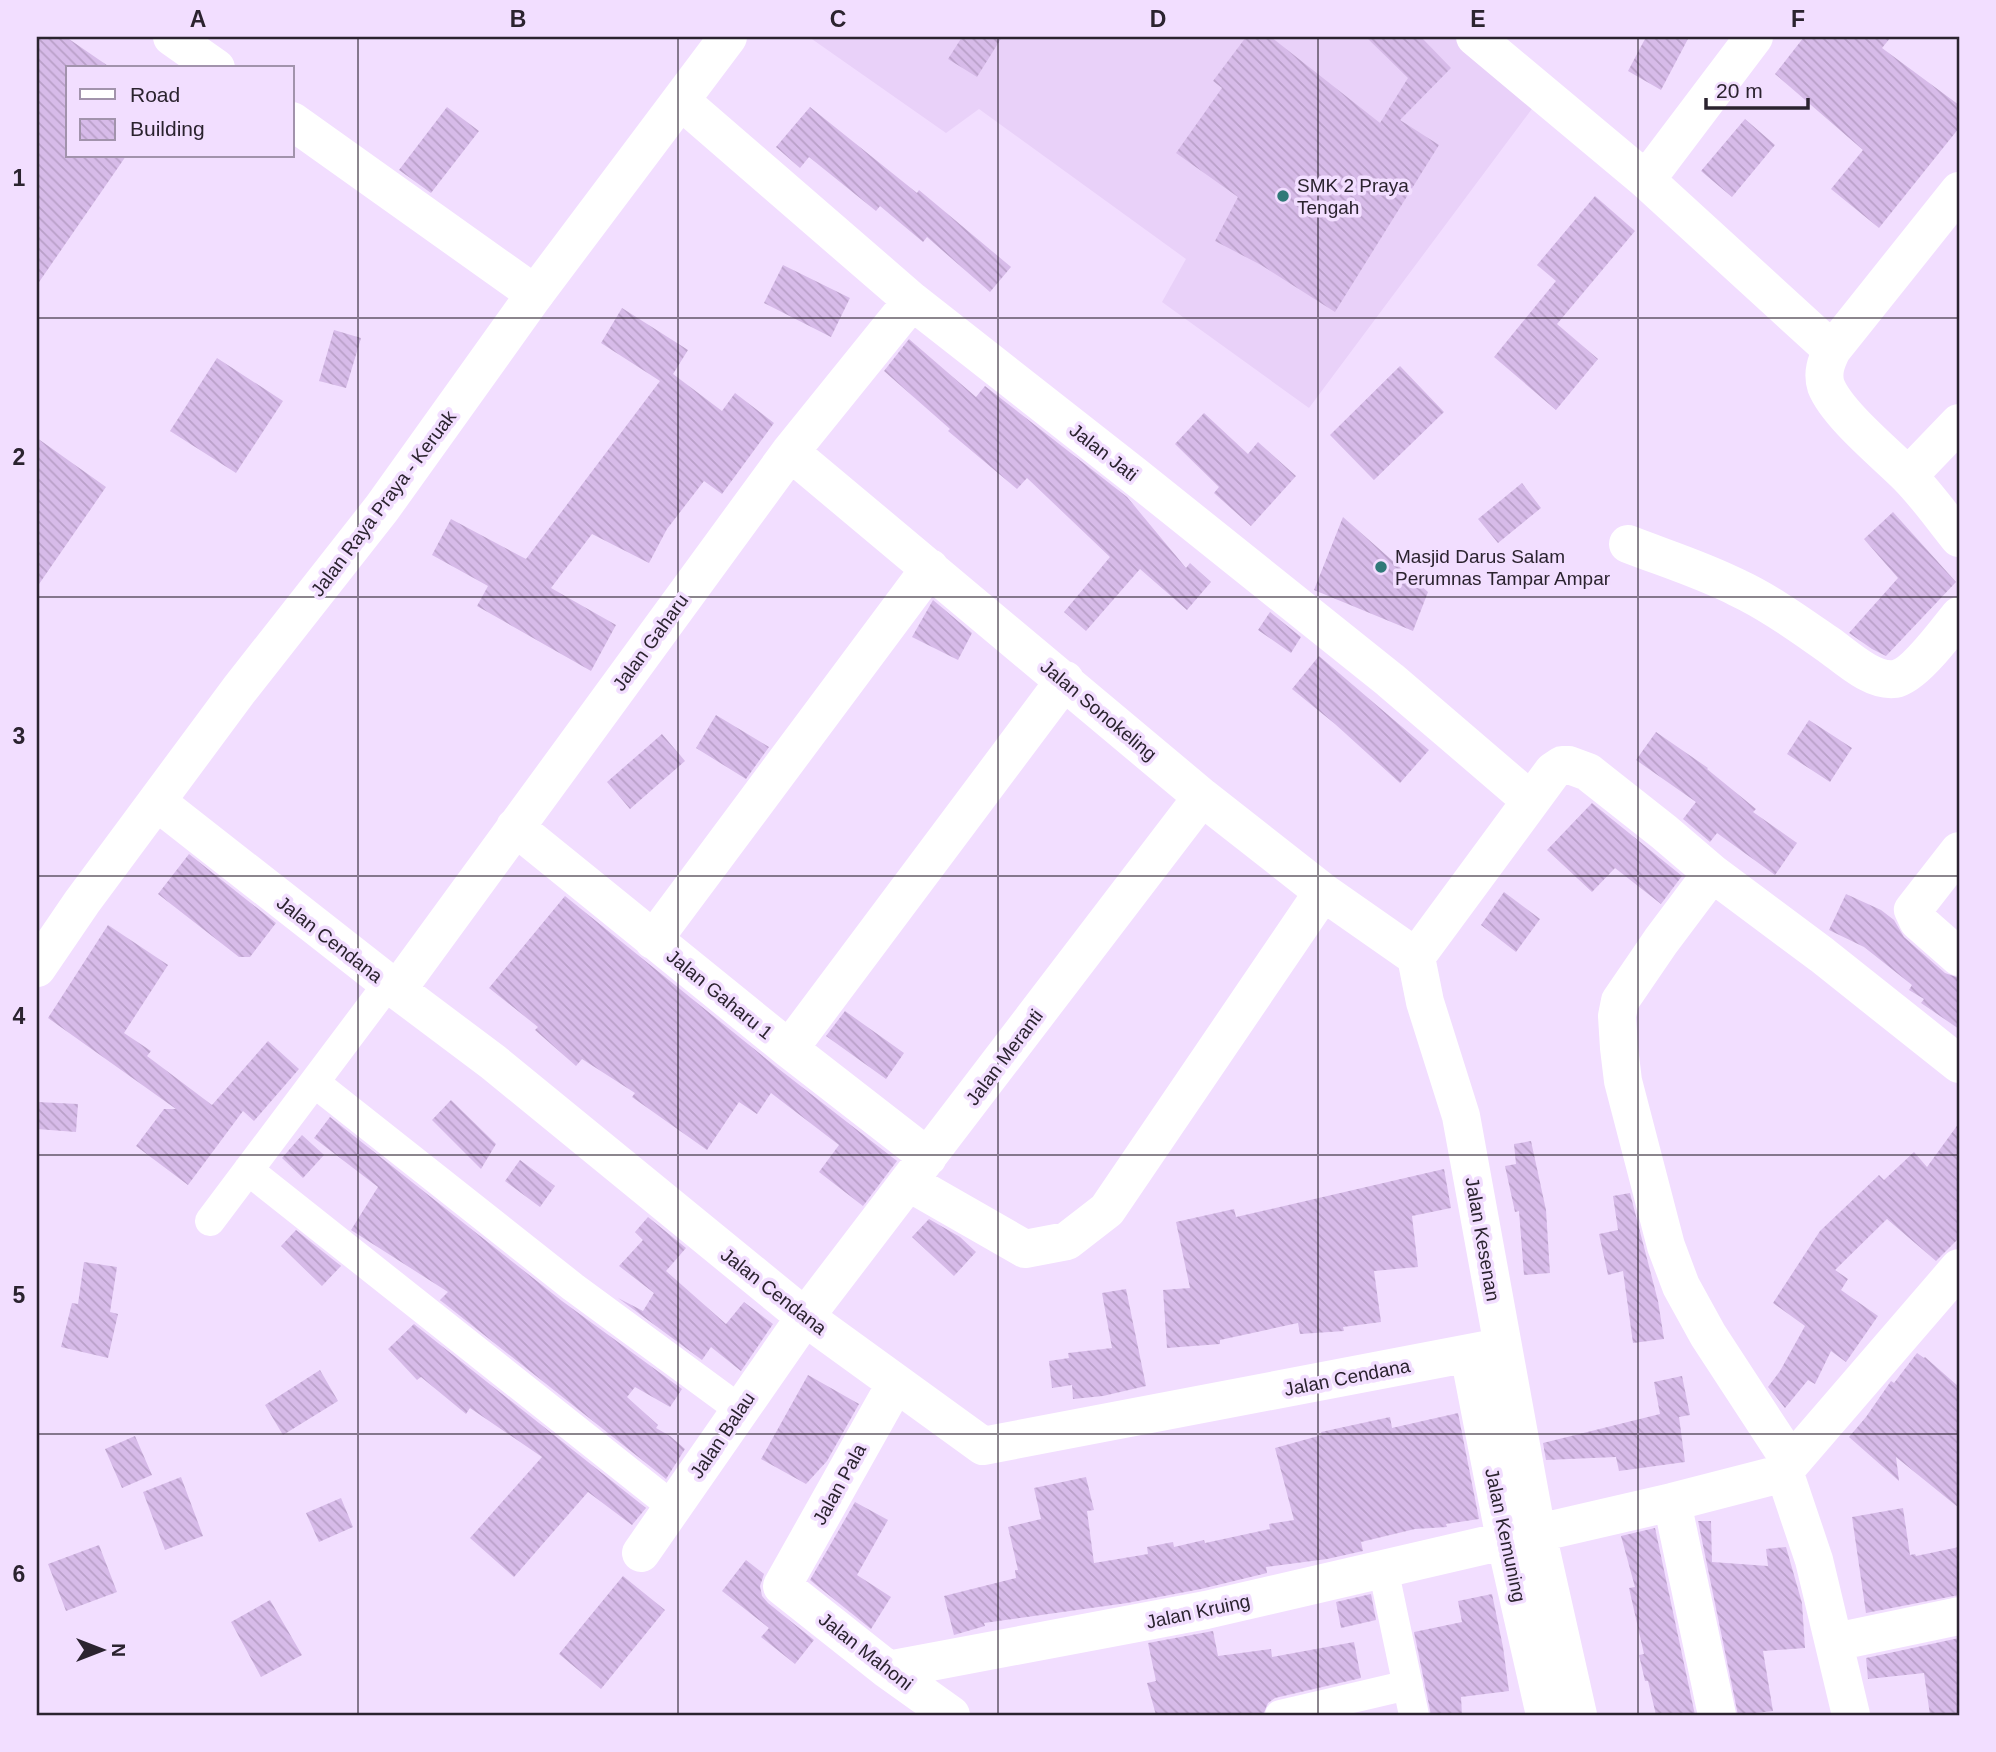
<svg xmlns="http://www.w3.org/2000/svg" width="1996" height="1752" viewBox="0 0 1996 1752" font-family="Arial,sans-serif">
	<defs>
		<pattern id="building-back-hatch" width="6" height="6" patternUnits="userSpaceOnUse" patternTransform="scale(1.75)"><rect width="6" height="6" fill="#d7bbe9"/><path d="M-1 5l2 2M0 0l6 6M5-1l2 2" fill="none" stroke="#b9a0c8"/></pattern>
	</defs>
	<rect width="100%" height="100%" fill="#f2deff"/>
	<!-- built -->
	<path fill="#e9d1f9" d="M809 37H1476L1543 94 1309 408 1162 302 1186 259 979 109 946 133Z"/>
	<!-- building -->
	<path fill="url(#building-back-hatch)" d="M37 37H66L111 68H68V156H126L37 285Z
		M962 37H1002L977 77 948 59Z
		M1246 37H1271L1380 123 1408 78 1366 37H1421L1451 68 1400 120 1439 145 1335 312 1261 265 1215 241 1238 197 1176 153 1222 88 1213 81Z
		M1646 37H1689L1661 90 1628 71Z
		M1804 37H1891L1882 48 1959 105V128L1879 228 1831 189 1863 150 1775 74Z
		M447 107 479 131 431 193 399 170Z
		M810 107 917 193 919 190 1011 267 990 292 927 237 923 242 880 206 876 211 809 157 800 168 776 147Z
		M1745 119 1775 145 1732 197 1701 171Z
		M1595 196 1635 231 1557 324 1598 359 1556 410 1494 357 1556 281 1537 265Z
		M783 265 850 298 831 337 764 303Z
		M622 308 688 350 673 374 722 411 735 393 774 423 722 494 704 481 667 529 649 563 592 534 551 588 616 625 591 671 477 606 488 586 432 555 451 519 526 559 660 381 601 343Z
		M334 330 361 338 346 388 319 381Z
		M909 339 976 397 985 386 1127 497 1186 568 1190 563 1211 582 1187 610 1140 569 1086 631 1064 612 1110 557 1027 478 1017 489 948 431 950 429 884 371Z
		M217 358 283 401 236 473 170 431Z
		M1400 366 1444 412 1374 480 1330 435Z
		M1204 413 1248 454 1258 442 1296 476 1251 526 1214 493 1219 487 1175 444Z
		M37 438 106 487 37 587Z
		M1522 483 1541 508 1498 543 1478 519Z
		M1893 512 1956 582 1886 656 1872 649 1849 633 1898 578 1864 539Z
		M1343 517 1428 592 1413 631 1314 590Z
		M933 600 972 633 958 660 912 637Z
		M1270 612 1301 637 1291 653 1258 630Z
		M1319 656 1429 750 1400 783 1335 724 1292 689Z
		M716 715 769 747 746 779 696 748Z
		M1809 720 1852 748 1830 782 1787 754Z
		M1656 732 1708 768 1707 769 1756 809 1753 812 1797 843 1775 875 1717 833 1710 842 1683 819 1696 802 1636 760Z
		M662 734 685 761 630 809 607 782Z
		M1592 803 1682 876 1661 904 1615 868 1592 892 1547 850Z
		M189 854 276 923 250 957H239L158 894Z
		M1504 892 1540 919 1516 952 1481 925Z
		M1846 894 1881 910 1894 920 1904 937 1945 973 1959 978V1029L1921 1003 1924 999 1909 990 1912 985 1864 947 1829 930Z
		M565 896 775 1066 897 1161 863 1206 819 1172 839 1145 771 1093 757 1114 739 1102 707 1150 632 1097 635 1093 582 1059 576 1066 535 1030 538 1027 489 988Z
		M108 925 168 965 124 1033 151 1051 147 1056 212 1105 268 1041 299 1069 254 1121 243 1111 188 1185 136 1146 164 1109H176L48 1018Z
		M845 1011 904 1053 886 1079 826 1036Z
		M451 1100 496 1144 481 1169 432 1120Z
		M37 1102 78 1104 76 1132 37 1129Z
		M330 1117 562 1301 682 1389 670 1407 635 1387 627 1397 658 1425 656 1428 670 1436 685 1449 666 1479 440 1300 448 1292 351 1230 378 1187 314 1138Z
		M1959 1123V1238L1936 1261 1887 1219 1835 1270 1848 1279 1841 1290 1878 1316 1846 1362 1831 1351 1815 1384 1808 1380 1785 1408 1768 1387 1780 1371 1805 1326 1773 1303 1820 1231 1879 1175 1884 1180 1914 1152 1927 1167Z
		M302 1135 324 1155 303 1178 282 1158Z
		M1531 1141 1546 1210 1550 1273 1524 1275 1519 1211 1515 1212 1505 1166 1516 1164 1514 1144Z
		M520 1160 555 1186 540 1207 505 1181Z
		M1444 1169 1451 1208 1412 1216 1418 1267 1374 1271 1381 1322 1343 1327 1344 1331 1300 1334 1298 1323 1220 1340V1344L1167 1348 1163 1290 1190 1288 1176 1222 1234 1209 1236 1217Z
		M1630 1193 1658 1301 1664 1339 1633 1343 1623 1271 1608 1275 1599 1234 1618 1230 1613 1196Z
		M648 1217 686 1248 666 1271 726 1324 744 1302 773 1324 741 1371 711 1347 702 1360 618 1298 643 1311 654 1293 619 1266 643 1240 635 1232Z
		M929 1219 960 1237 976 1252 954 1276 912 1237Z
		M296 1230 341 1266 322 1286 281 1246Z
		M84 1262 117 1267 110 1312 118 1314 108 1358 61 1347 72 1303 78 1304Z
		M1126 1289 1146 1386 1103 1396 1073 1399 1072 1385 1052 1388 1049 1361 1069 1358 1068 1353 1112 1348 1102 1293Z
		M414 1324 646 1508 632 1525 588 1492 514 1577 470 1538 542 1457 470 1408 466 1414 421 1377 417 1380 388 1349Z
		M1917 1353 1924 1358 1925 1357 1959 1387V1508L1896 1457 1899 1481 1849 1437 1866 1417 1891 1381 1894 1383Z
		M320 1370 338 1401 283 1435 265 1405Z
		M808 1375 859 1404 827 1461 806 1484 761 1459Z
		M1682 1376 1690 1415 1679 1417 1685 1462 1619 1471 1616 1457 1546 1460 1543 1443 1660 1414 1654 1382Z
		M1458 1413 1479 1519 1446 1524 1447 1527 1415 1529 1361 1542 1363 1551 1327 1559 1266 1567 1267 1573 1201 1589 1127 1603 984 1623 985 1626 954 1635 944 1596 1016 1578 1015 1570H1018L1008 1527 1041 1519 1034 1488 1086 1477 1094 1510 1087 1511 1094 1563 1148 1554 1147 1547 1173 1542 1174 1547 1204 1540 1205 1543 1270 1529 1269 1524 1294 1520 1275 1448 1322 1435 1321 1432 1390 1417 1392 1428Z
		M135 1436 152 1475 122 1488 105 1449Z
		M181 1477 203 1536 165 1550 143 1492Z
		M341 1498 353 1527 319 1542 306 1513Z
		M855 1502 888 1520 857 1575 891 1597 871 1629 810 1580Z
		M1903 1508 1910 1555 1915 1554 1916 1556 1959 1547V1595L1866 1613 1852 1517Z
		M1698 1521H1711L1712 1562 1768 1566 1766 1549 1786 1547 1802 1603 1805 1648 1763 1651 1773 1711 1738 1715Z
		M1655 1528 1695 1715H1656L1648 1681H1645L1639 1655 1644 1654 1629 1588 1635 1587 1621 1536Z
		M99 1545 117 1592 66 1611 48 1564Z
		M746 1560 764 1574 760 1586 762 1596 768 1603 814 1640 795 1664 761 1637 769 1628 722 1591Z
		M623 1576 665 1610 601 1689 559 1654Z
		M1371 1594 1376 1620 1341 1628 1336 1602Z
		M1492 1594 1503 1647 1509 1691 1461 1697 1462 1715H1431L1414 1632 1462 1622 1458 1601Z
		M270 1600 302 1655 261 1677 231 1622Z
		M1213 1631 1218 1656 1271 1649 1272 1657 1354 1642 1361 1678 1275 1698 1268 1703 1263 1715H1156L1147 1683 1156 1681 1148 1643Z
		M1959 1638V1715H1930L1924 1673 1868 1679 1866 1658Z"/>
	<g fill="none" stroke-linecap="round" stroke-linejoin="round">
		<!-- pedestrian -->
		<path stroke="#fff" stroke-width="30" d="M315 1083 573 1287 739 1409
			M248 1170 673 1507
			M210 1221 388 984
			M1383 1568 1414 1715
			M1280 1715 1408 1685"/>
		<!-- minor -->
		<path stroke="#fff" stroke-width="38" d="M172 37 216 68
			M1475 37 1646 180 1832 350 1959 191
			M681 101 912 301 1135 476 1390 680 1530 800
			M292 121 535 294
			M1646 180 1754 37
			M1832 350C1826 362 1822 373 1826 386 1837 414 1885 453 1907 475 1926 494 1942 517 1959 538
			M790 452 1202 797 1323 892 1416 957
			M1908 476 1959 423
			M1628 544C1664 558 1703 570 1738 588 1770 603 1800 625 1829 645 1847 658 1872 682 1895 679 1914 676 1947 631 1959 616
			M157 802 397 990 493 1062 805 1317 983 1446 1501 1347
			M515 827 789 1049 928 1157
			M1959 851 1913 910 1918 921 1959 957
			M1712 873 1661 941 1620 1001 1617 1016 1619 1048 1623 1081 1666 1246 1681 1286 1708 1335 1791 1462
			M653 940 930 568
			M397 990 790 452 912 301
			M789 1049 1065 680
			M908 1182 1025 1249 1067 1241 1107 1210 1323 892
			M1469 1354 1505 1539 1545 1715
			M896 1383 782 1586 888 1670 951 1715
			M1784 1471 1814 1560 1851 1715
			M1672 1502 1717 1715
			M641 1553 805 1317 1202 797
			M1835 1642 1959 1616
			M888 1670 1206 1610 1672 1502 1777 1475 1784 1471 1959 1268
			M1578 1715 1537 1533 1461 1116 1425 1002 1416 957 1553 771 1562 765H1569L1588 772 1664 832 1712 873 1822 955 1959 1064"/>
		<!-- primary -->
		<path stroke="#fff" stroke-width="38" d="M37 968 82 902 239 690 382 508 535 294 728 37"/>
	</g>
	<!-- grid -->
	<path fill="none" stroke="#2b232f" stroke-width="2" stroke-opacity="0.55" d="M358 37V1715M678 37V1715M998 37V1715M1318 37V1715M1638 37V1715M37 318H1959M37 597H1959M37 876H1959M37 1155H1959M37 1434H1959"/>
	<!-- markers -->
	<g fill="#307978" stroke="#f2deff" stroke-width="2.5">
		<circle cx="1283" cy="196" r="7"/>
		<circle cx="1381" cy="567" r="7"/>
	</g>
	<g text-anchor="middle" stroke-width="7" stroke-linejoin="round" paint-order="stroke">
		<!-- poi labels -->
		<g font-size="19" fill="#2b232f" stroke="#f2deff" text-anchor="start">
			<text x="1297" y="192">SMK 2 Praya<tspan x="1297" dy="22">Tengah</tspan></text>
			<text x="1395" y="563">Masjid Darus Salam<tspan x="1395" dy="22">Perumnas Tampar Ampar</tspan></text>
		</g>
		<!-- street labels -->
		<g font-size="19" fill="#2b232f" stroke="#f2deff">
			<text transform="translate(1104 452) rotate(38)" y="7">Jalan Jati</text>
			<text transform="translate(383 503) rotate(-53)" y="7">Jalan Raya Praya - Keruak</text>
			<text transform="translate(650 642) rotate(-54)" y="7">Jalan Gaharu</text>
			<text transform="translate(1099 710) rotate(40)" y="7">Jalan Sonokeling</text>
			<text transform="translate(330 939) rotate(38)" y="7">Jalan Cendana</text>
			<text transform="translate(720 994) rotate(39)" y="7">Jalan Gaharu 1</text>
			<text transform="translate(1004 1057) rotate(-53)" y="7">Jalan Meranti</text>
			<text transform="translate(1483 1239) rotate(80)" y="7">Jalan Kesenan</text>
			<text transform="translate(774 1291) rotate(38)" y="7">Jalan Cendana</text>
			<text transform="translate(1347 1377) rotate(-11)" y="7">Jalan Cendana</text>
			<text transform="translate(722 1435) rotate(-56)" y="7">Jalan Balau</text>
			<text transform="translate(839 1484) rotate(-61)" y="7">Jalan Pala</text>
			<text transform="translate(1506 1535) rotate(78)" y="7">Jalan Kemuning</text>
			<text transform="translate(1198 1611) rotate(-12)" y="7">Jalan Kruing</text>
			<text transform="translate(866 1651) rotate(38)" y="7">Jalan Mahoni</text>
		</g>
	</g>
	<!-- border -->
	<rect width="1996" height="1752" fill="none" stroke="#f2deff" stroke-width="77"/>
	<!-- legend -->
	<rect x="66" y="66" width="228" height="91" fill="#f2deff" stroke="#a293ac" stroke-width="2"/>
	<rect x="80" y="89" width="35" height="10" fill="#ffffff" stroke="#a293ac" stroke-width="2"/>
	<text x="130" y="102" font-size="21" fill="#2b232f">Road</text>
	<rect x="80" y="119" width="35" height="21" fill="url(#building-back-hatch)" stroke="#a293ac" stroke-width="2"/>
	<text x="130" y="136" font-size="21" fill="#2b232f">Building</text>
	<!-- north arrow -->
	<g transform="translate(102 1650) rotate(90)" stroke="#f2deff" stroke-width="5" paint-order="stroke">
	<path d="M0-5L12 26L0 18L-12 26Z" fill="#2b232f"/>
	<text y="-10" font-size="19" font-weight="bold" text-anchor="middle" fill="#2b232f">N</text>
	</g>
	<!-- scale -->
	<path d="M1706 98v10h102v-10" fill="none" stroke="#2b232f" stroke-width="3.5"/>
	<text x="1716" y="98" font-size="21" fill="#2b232f" stroke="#f2deff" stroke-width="5" paint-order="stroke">20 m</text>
	<rect x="38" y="38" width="1920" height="1676" fill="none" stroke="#2b232f" stroke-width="2.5"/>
	<g font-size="23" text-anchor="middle" font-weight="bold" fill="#2b232f">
		<text x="198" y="27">A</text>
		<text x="518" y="27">B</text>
		<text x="838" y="27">C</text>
		<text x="1158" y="27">D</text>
		<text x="1478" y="27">E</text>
		<text x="1798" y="27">F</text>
		<text x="19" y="186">1</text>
		<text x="19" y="465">2</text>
		<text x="19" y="744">3</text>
		<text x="19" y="1024">4</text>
		<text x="19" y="1303">5</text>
		<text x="19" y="1582">6</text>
	</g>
</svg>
